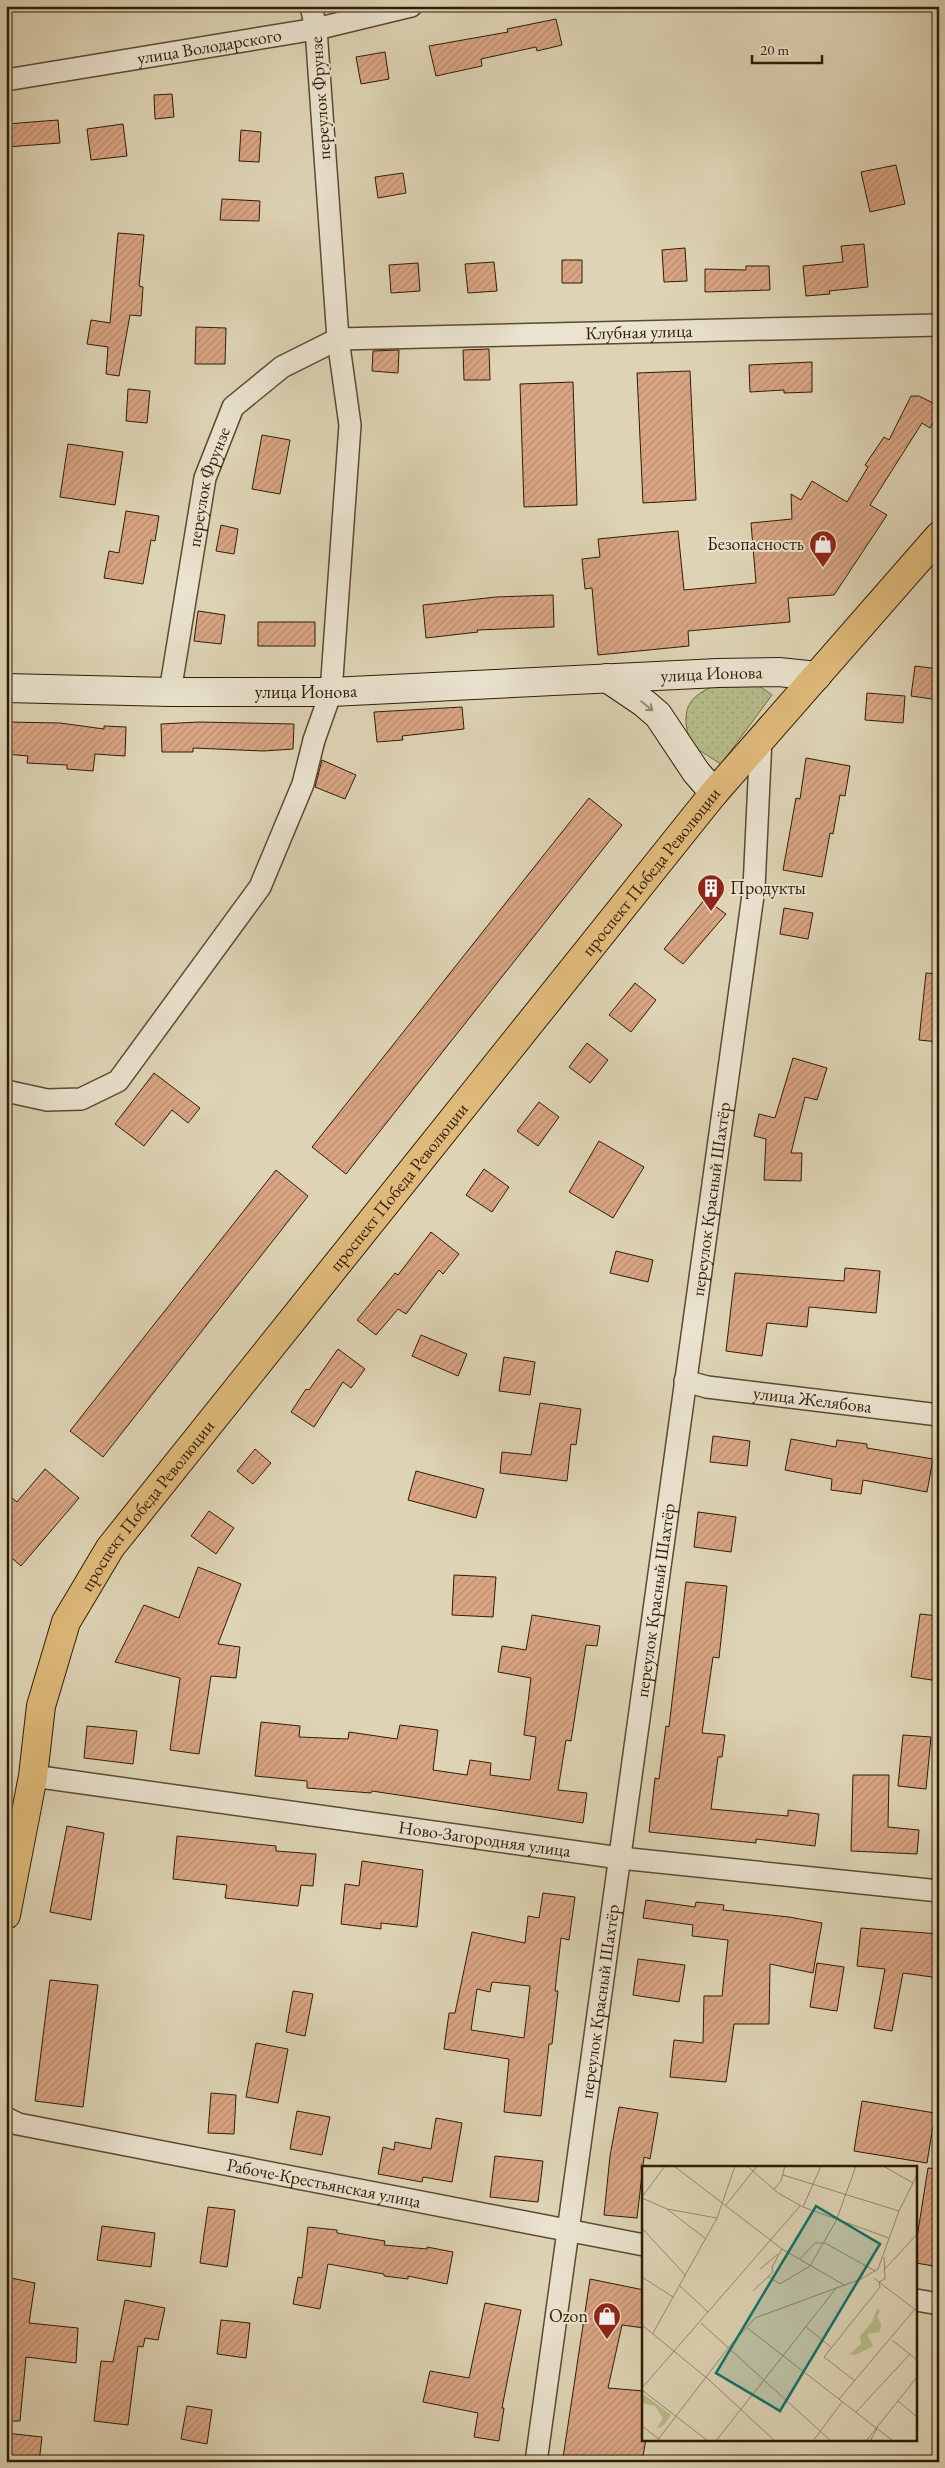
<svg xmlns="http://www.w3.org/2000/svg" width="945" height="2468" viewBox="0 0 945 2468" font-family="'EB Garamond',serif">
	<defs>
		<pattern id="grass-dots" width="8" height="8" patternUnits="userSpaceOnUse" patternTransform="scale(1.25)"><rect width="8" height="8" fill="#b6bc8a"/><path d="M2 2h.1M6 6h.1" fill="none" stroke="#9da176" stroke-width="1.8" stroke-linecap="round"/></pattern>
		<pattern id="building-hatch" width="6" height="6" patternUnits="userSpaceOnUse" patternTransform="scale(1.25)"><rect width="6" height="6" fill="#d9a584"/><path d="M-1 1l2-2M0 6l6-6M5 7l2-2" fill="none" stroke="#bb8d70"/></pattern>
	</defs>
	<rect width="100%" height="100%" fill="#ded4b5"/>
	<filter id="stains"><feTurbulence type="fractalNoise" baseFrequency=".004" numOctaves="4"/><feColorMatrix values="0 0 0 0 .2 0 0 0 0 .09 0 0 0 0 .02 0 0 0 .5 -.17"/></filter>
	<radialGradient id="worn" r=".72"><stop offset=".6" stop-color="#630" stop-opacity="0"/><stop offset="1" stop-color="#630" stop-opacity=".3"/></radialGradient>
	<!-- grass -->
	<path fill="url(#grass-dots)" stroke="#726c48" d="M727 681 755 683 772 695 721 764 691 745C678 705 690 694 727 681Z"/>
	<!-- building -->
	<path fill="url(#building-hatch)" stroke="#2f1c05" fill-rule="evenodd" d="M556 19 562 45 537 51 536 47 481 59 482 66 436 76 429 46 508 32 507 29Z
		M385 52 389 79 361 84 356 57Z
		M172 94 174 117 155 119 154 95Z
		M58 120 60 143 6 147V124Z
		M123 124 127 156 91 160 87 129Z
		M241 130 261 132 259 162 239 161Z
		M896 165 905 204 870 212 861 172Z
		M403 173 406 193 378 198 375 177Z
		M222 199 260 201 259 221 220 220Z
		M118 233 144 235 139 286 143 287 141 316 130 315 119 376 106 374 108 347 87 344 91 320 110 323Z
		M864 244 868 287 829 291 830 294 806 296 803 266 843 262 841 246Z
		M685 248 687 281 664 282 662 250Z
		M562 260H582V283H562Z
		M494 262 497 291 468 293 465 264Z
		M418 263 420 291 391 293 389 265Z
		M746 266H769L770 290 705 292V269L746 270Z
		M196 327 226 328 225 364H195Z
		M489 349 490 380H464L463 350Z
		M399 350 398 373 372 371 373 351Z
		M812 362V392L784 393V390L750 392 749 365Z
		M690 371 696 500 643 503 637 373Z
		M573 382 577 505 524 507 520 384Z
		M128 389 150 391 147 423 126 421Z
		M911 396H919L939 406V411L930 428 922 423 870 505 887 515 834 595 788 598 790 622 688 631 689 646 598 655 592 588 585 589 582 559 600 557 598 539 678 531 684 590 756 583 751 523 792 519 791 494 801 500 812 481 847 502 868 467 865 465 884 437 889 440Z
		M262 435 290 440 280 494 252 489Z
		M68 444 123 452 115 505 60 497Z
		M126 511 159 516 155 541 151 540 143 584 104 578 109 551 119 553Z
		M221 525 238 529 234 554 216 551Z
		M553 595 554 627 477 630 478 632 426 638 423 605 496 597Z
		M198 611 225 615 221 644 194 641Z
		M258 622H315V646H258Z
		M915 666 939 669V700L911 696Z
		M867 693 905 696 903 723 865 720Z
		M462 707 464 729 402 736 403 740 377 742 374 712Z
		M6 722 60 723 104 729V726L126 727 125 756 95 754 93 771 67 769V765L27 763 28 756 6 754Z
		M200 722 294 724 293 749 263 751 193 748V752H162L161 724Z
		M806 758 850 766 845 796 840 795 833 834 830 833 822 877 783 870 796 798 800 799Z
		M322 760 356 775 345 799 315 787Z
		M589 798 622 825 346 1174 312 1147Z
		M705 899 726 914 683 964 664 949Z
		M784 908 813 913 808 939 780 934Z
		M926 973 939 974V1042L919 1040Z
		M635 983 656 1000 631 1032 609 1015Z
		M587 1043 608 1060 590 1083 569 1067Z
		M793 1058 827 1068 817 1100 805 1097 791 1153H802L801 1181 764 1180 766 1139 754 1136 759 1114 775 1118Z
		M154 1073 200 1108 188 1123 172 1110 144 1146 115 1124Z
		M539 1102 559 1117 538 1146 517 1131Z
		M599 1141 644 1167 613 1218 569 1192Z
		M484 1169 509 1187 492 1212 466 1195Z
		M276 1170 308 1196 103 1457 70 1431Z
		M431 1232 459 1254 443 1274 439 1270 406 1314 398 1309 376 1335 357 1320 395 1273 398 1275Z
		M616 1251 653 1260 648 1282 610 1273Z
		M845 1268 880 1271 876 1313 809 1307 807 1327 767 1323 762 1356 726 1351 735 1273 844 1281Z
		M421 1335 467 1354 458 1376 412 1356Z
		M338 1349 365 1369 351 1388 343 1382 314 1427 291 1412 306 1389 309 1390Z
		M504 1357 535 1362 530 1395 499 1391Z
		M540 1403 581 1409 576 1445 571 1444 567 1481 500 1473 502 1452 531 1455Z
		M713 1436 750 1441 747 1466 710 1462Z
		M791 1439 836 1447 837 1440 867 1444V1448L933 1459 927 1492 863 1480 861 1494 831 1490 832 1479 785 1470Z
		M255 1449 271 1463 253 1484 237 1471Z
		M45 1469 79 1498 21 1566 6 1553V1493L17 1502Z
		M416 1471 484 1489 476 1518 408 1500Z
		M209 1511 234 1528 216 1554 191 1536Z
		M698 1512 736 1517 731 1552 694 1547Z
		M198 1567 241 1584 218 1644 240 1647 236 1678 211 1676 199 1754 170 1750 180 1678 115 1662 144 1605 179 1618Z
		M454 1575 496 1577 493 1617 452 1615Z
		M686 1582 727 1586 719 1658 713 1657 702 1733 725 1735 722 1757H718L711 1809 788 1816V1810L819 1814 815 1846 756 1839V1843L649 1832 655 1778 659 1779 666 1726 669 1727Z
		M920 1614 939 1616V1681L911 1677Z
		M532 1615 600 1626 597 1646 586 1645 571 1741 566 1740 558 1790 587 1793 583 1823 372 1791 371 1793 307 1788V1781L255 1776 261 1722 300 1726 299 1737 348 1739 349 1732 397 1739 400 1725 438 1730 433 1770 467 1775 470 1760 491 1763 490 1775 530 1780 536 1737 524 1735 531 1678 498 1672 502 1646 526 1650Z
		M87 1726 137 1731 133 1764 84 1758Z
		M903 1735 931 1737 926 1789 898 1786Z
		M853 1775H889L888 1827 919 1830 917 1854 851 1851Z
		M67 1826 104 1833 91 1920 50 1912Z
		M177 1836 276 1846V1851L316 1854 313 1886 301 1885 298 1906 225 1898 227 1885 173 1879Z
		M362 1861 423 1870 417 1927 381 1923V1929L341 1924 345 1884 359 1886Z
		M543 1893 575 1897 569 1940 561 1938 555 1991H558L552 2044H549L541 2116 504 2112 509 2059 444 2049 449 2013H455L472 1932 525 1943 528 1916 539 1918ZM492 1982 530 1986 524 2038 471 2030 477 1989 490 1992Z
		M646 1900 695 1907 696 1902 724 1905 723 1910 789 1917 822 1923 813 1973 770 1964 769 2024H734L726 2082 670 2077 674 2040 703 2043 704 1996H722L728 1940 692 1936 693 1925 643 1918Z
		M861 1928 939 1934V1978L903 1973 892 2031 874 2028 885 1969 857 1966Z
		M638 1959 685 1965 679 2002 633 1995Z
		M817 1963 844 1967 837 2011 810 2007Z
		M50 1980 98 1985 83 2107 35 2101Z
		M293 1991 313 1994 305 2036 286 2032Z
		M256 2043 288 2049 278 2103 246 2097Z
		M211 2093 236 2095 234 2134 208 2133Z
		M862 2101 935 2113 927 2163 854 2151Z
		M619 2107 658 2113 650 2159 644 2157 637 2218 604 2215 610 2156Z
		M297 2111 330 2117 322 2155 290 2149Z
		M436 2118 462 2123 452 2182 423 2177 422 2182 378 2174 383 2147 394 2150 395 2142 431 2149Z
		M495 2156 543 2161 538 2202 490 2197Z
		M928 2168 939 2169V2267L916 2263V2244Z
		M208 2207 235 2210 227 2267 200 2263Z
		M102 2226 155 2233 151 2267 97 2260Z
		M308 2227 337 2230V2233L385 2241 384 2245 427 2249V2247L453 2252 447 2284 408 2276V2279L384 2276V2274L328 2264 320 2309 293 2304 298 2277 302 2278Z
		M6 2277 35 2283 29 2323 78 2328 76 2363 26 2357 20 2421H6Z
		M590 2279 644 2290V2328L622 2325 608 2388 644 2391V2439H646L642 2462H584L563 2458Z
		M125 2300 165 2308 158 2340 145 2338 143 2347 138 2346 128 2425 94 2421 101 2361 113 2362Z
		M485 2303 521 2310 502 2408H504L499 2441 474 2437 478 2413 423 2402 430 2371 469 2378Z
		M221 2320 250 2323 246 2358 217 2354Z
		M187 2406 212 2410 207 2444 181 2439Z
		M6 2433 42 2437 39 2462 6 2457Z"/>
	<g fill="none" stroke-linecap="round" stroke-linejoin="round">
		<!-- minor casing -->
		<g stroke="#5b4a31" stroke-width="24">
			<g id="minor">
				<path id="s1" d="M6 80 316 29 411 6"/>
				<path id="s2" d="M170 692 205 478 233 407 282 367 338 339 939 325"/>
				<path d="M6 1091 47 1100 81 1099 118 1081 260 887 303 784 314 740 331 692 350 425 338 339 316 29 311 6"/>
				<path id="s3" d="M685 1381 707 1387 939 1415"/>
				<path id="s4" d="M33 1776 620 1858 939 1891"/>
				<path id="s5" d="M6 2118 18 2124 644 2245"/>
				<path d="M916 2300 939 2304"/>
				<path id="s6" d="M536 2462 754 888 761 738"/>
			</g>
		</g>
		<!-- secondary casing -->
		<g stroke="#2f1c05" stroke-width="30">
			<g id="secondary">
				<path d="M607 678 644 703 658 715 696 772 714 793"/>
				<path id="s7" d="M6 688 170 692H331L718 673 779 672 817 676"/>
			</g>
		</g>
		<!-- primary casing -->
		<g stroke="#2f1c05" stroke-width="30">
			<g id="primary">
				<path id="s8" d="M6 1915 33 1776 41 1706 66 1622 110 1548 714 793 939 536"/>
			</g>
		</g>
		<!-- minor -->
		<use href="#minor" stroke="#eae3cf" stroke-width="21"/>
		<!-- secondary -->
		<use href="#secondary" stroke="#eae3cf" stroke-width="28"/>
		<!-- primary -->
		<use href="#primary" stroke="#dfba7a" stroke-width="28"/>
	</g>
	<!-- one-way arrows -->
	<defs><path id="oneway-shaft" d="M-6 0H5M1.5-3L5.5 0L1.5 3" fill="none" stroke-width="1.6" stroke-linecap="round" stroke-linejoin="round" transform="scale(1.25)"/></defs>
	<use stroke="#968974" href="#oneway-shaft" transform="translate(647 706) rotate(39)"/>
	<!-- icons -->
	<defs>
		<g id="shop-pin" transform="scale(1.4375)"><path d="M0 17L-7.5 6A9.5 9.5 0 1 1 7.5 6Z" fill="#8f2418" stroke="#eae3cf"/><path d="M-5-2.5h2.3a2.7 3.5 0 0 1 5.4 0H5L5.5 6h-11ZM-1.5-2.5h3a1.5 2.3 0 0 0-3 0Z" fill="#fff"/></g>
		<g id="building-pin" transform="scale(1.4375)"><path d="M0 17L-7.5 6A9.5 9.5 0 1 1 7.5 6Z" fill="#8f2418" stroke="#eae3cf"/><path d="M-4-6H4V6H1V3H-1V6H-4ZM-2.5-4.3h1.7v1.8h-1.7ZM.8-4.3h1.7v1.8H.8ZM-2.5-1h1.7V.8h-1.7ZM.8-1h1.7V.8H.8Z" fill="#fff"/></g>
	</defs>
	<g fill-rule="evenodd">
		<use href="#shop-pin" x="823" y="544"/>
		<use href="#building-pin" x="711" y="888"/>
		<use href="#shop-pin" x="607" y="2316"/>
	</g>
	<g text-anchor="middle" stroke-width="4" stroke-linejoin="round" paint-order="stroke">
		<!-- street labels -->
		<g font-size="18" fill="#2f1c05" stroke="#eae3cf">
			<text dy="6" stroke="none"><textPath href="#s1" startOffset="206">улица Володарского</textPath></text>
			<text transform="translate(320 98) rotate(-94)" y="6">переулок Фрунзе</text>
			<text dy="6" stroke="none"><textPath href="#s2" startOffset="720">Клубная улица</textPath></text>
			<text dy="6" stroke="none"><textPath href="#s2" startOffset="209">переулок Фрунзе</textPath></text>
			<text dy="6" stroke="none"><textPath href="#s7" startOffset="706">улица Ионова</textPath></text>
			<text dy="6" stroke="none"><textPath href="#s7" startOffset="300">улица Ионова</textPath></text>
			<text dy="6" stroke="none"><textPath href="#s8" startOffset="1252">проспект Победа Революции</textPath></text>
			<text dy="6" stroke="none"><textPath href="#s8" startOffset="848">проспект Победа Революции</textPath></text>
			<text dy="6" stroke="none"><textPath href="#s6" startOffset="1275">переулок Красный Шахтёр</textPath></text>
			<text dy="6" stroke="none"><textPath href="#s3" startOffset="129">улица Желябова</textPath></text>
			<text dy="6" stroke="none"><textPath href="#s8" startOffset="442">проспект Победа Революции</textPath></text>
			<text dy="6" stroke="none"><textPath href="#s6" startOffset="870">переулок Красный Шахтёр</textPath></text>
			<text dy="6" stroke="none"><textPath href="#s4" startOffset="456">Ново-Загородняя улица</textPath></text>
			<text dy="6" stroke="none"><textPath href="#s6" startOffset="465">переулок Красный Шахтёр</textPath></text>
			<text dy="6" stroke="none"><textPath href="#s5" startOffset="325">Рабоче-Крестьянская улица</textPath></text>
		</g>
		<!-- poi labels -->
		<g font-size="18" fill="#2f1c05" stroke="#eae3cf" text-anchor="end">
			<text x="804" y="550">Безопасность</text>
			<text x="730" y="894" text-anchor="start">Продукты</text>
			<text x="588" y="2322">Ozon</text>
		</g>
	</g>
	<!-- overview -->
	<g transform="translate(642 2166)">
		<rect width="275" height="275" fill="#ded4b5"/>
		<path d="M235 143 238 145 235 150 239 158 238 166 225 168 231 180 213 189 208 188 219 178 218 170 230 156Z" fill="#b6bc8a"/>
		<path d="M0 227 29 249 20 261 15 262 21 252 13 240 0 237Z" fill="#b6bc8a"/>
		<path fill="none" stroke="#988a6f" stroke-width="1" d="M32 0 140 83 202 119M105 0 136 27 161 41 247 72M241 0 271 17M141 9 257 45M132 23 139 15 143 0M0 31 23 0M0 32 25 43 75 52M84 39 115 0M161 41 179 0M25 43 64 73M0 62 44 110M158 93 173 77H183L233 105M118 103 136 88M242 104 275 68M0 111 31 131M127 111 138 118 168 100 194 55 214 0M232 112 237 116 243 113 242 91M237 116 275 145M38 120 66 146M111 125 131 106 130 101 140 83M59 157 189 275M0 159 66 213 133 275M104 161 251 275M164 161 189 181M11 167 75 52 93 0M250 174 275 194M213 215 182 191 238 121 237 116M0 222 158 40M0 224 66 275M197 233 273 143M256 235 275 251M214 246 268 188M0 260 17 273M15 275 87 181 113 152 219 113 236 103 257 45 275 9M74 275 195 121M171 275 200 236M224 275 275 211M228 275 236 261"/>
		<path fill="#0f766e" fill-opacity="0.15" stroke="#0f766e" stroke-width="2.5" d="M174 40 238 78 138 245 74 207Z"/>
		<rect width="275" height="275" fill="none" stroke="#2f1c05" stroke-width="2.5"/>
	</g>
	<!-- margin -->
	<rect width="945" height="2468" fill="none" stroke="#ded4b5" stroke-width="25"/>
	<rect x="8" y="8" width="930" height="2453" fill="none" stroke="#2f1c05" stroke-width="2.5"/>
	<rect x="12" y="12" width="920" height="2443" fill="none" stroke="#2f1c05"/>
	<!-- scale -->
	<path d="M752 55v8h70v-8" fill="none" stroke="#2f1c05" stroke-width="2.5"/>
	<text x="760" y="55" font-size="15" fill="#2f1c05" stroke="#eae3cf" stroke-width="4" paint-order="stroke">20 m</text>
	<rect width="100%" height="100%" filter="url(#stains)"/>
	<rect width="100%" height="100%" fill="url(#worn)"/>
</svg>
